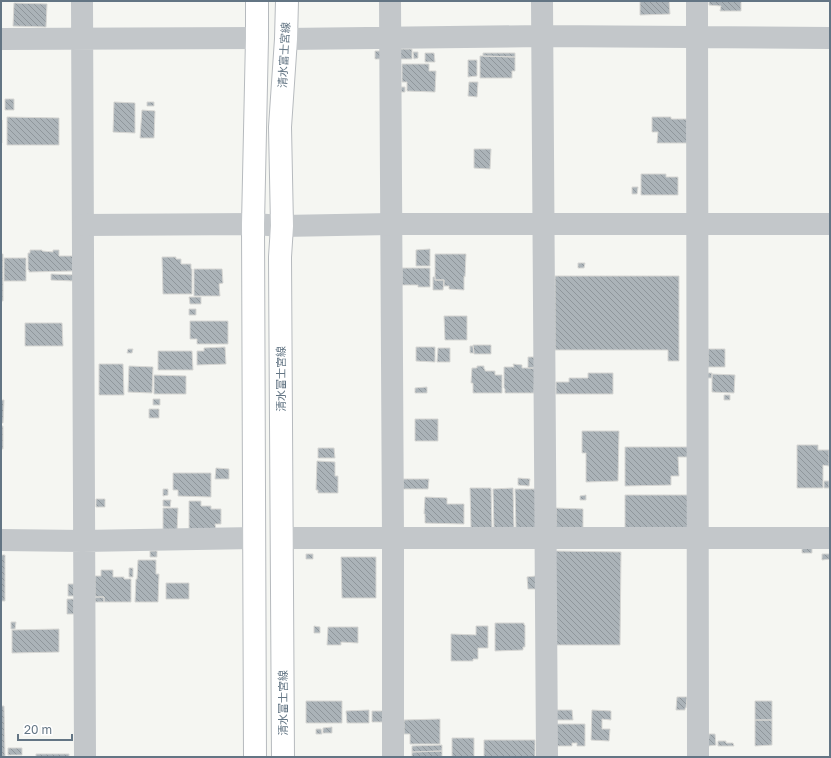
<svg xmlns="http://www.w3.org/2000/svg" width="831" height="758" viewBox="0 0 831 758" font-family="'Golos Text','Noto Sans JP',sans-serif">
	<defs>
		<pattern id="building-back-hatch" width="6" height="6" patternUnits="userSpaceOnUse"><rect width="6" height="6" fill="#abb3b8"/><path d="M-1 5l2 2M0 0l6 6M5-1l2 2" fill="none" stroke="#8f969b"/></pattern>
	</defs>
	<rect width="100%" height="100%" fill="#f5f6f2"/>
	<!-- building -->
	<path fill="url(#building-back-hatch)" stroke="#d7d7d4" d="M640 1H669L670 14 640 15Z
		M709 1H741V11H720L721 6 709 5Z
		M14 3 47 4 46 27 13 26Z
		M400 49H412V59H400Z
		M375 51H381V59H375Z
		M413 52H418V58L414 59Z
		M425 53H434L435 62H425Z
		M483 53H515V57L483 56Z
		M480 56 515 57V71H512V78H480Z
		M468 60H477V76L468 77Z
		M402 64H429V71H436L435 92 407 91V82H402Z
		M469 82H478L477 97 468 96Z
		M401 87H405V92H401Z
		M5 99H14V110H5Z
		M114 102 135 103V133L113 132Z
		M147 102H154V106H147Z
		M142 110 155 111 154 138H140Z
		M7 117 59 118V145H7Z
		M652 117H671V119H687V143H657L658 132H652Z
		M1 120H2V143H1Z
		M474 149H491L490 169 474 168Z
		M641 174H666V177H678V195H641Z
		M632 187H638L637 194H632Z
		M430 249V266H416V250Z
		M30 250H42V251L53 252V250H59V256H73V271L29 272V270H28V253H30Z
		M1 254H3V301H1Z
		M435 254H466L465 277 464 276V290L449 289V286H444V280H435Z
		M162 257H176V259H181V264H191V269H192V294H163Z
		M4 258H26V281H4Z
		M578 263H585L584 268H578Z
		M402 268H430V287H418V285H402Z
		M194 269H222L223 283 219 284 220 296H194Z
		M51 274 74 275V281L51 280Z
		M555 276H679V361H668V350H555Z
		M433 277H435V280H444L443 290H433Z
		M189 297H201V304H190Z
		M189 309H196V315H189Z
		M444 316H467V340H445Z
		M190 321H228V344H197V339H190Z
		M25 323H62L63 346H25Z
		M473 345H491V354H474Z
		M470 346H473L474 353H470Z
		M225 347 226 364 197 365V351H204V348Z
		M416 347H435V362L416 361Z
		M438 348H450V362H437Z
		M128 349H133L132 353H127Z
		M708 349H725V367H708Z
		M158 351H192L193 370H158Z
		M528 357H535V368H528Z
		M99 364H123L124 395H99Z
		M513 364 522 365V368H535L534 393H505V389L504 388V367H514Z
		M129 366 153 367 152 393 128 392Z
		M477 366H484V369H485V371H495V375H502V393H473V383H471L472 368H477Z
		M588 373H613V394H556V382H569V378H588Z
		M706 373H712V378H706Z
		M712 374 735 375 734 393 712 392Z
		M154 375 186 376V394H154Z
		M427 387V393H415V388Z
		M724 395H730V400H724Z
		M153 399H160V405H153Z
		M1 400H4L3 423H1Z
		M149 409H159V418H149Z
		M415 419H438V441H415Z
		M1 426H3V449H1Z
		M582 431H619L618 481 586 482V453H582Z
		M797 445H818V450H829V466L823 465V488H797Z
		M625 447H689V457H678L679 476H671V485L625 486Z
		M318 448H334L335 458H318Z
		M317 461 335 462V476H338V493H318V490H316Z
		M216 468 229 469V479H215Z
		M173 473H211V497L178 496V490H173Z
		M518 478 530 479 529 486 518 485Z
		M403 479H429L428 489H403Z
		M824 481H829V488H824Z
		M470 488H491L492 528H471Z
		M513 488 514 529H494L493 489Z
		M163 489H168V495L163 496Z
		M515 489H536V529H516Z
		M586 495V500H580V496Z
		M625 495H688V528H625Z
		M425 497 447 498V504H464V524L425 523V514H424Z
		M96 499H105V507H96Z
		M163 500H171L170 507 163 506Z
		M189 501H201V506H211V509H221V524H215L216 530H189Z
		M163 508H178L177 532H163Z
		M556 508 583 509V528H556Z
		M802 548H812V553H802Z
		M150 551H157V557H150Z
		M555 551 621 552 620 645H554Z
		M306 554H313V559H306Z
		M822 554H830V559L822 560Z
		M1 555H5V601H1Z
		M341 557H376V598H342Z
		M138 560H156V574H159L158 602H135L136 579H137Z
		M129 568H133V577H129Z
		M101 570H113V577H124V579H131V602H104V597H95V576H101Z
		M536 576V589H528L527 577Z
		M166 583H189V599H166Z
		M68 584H74V596H68Z
		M95 597H104V602H95Z
		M67 599H74V614H67Z
		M11 622H16L15 629H11Z
		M495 623H524V625H525V647H523V650L495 651Z
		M314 626 320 627V633H314Z
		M476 626H488V648H478V659H473V661H451V634L476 635Z
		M328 627H358V643L341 642V645H327Z
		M59 629V652L12 653V630Z
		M677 697H687L686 708H685V710H676Z
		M306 701H342V723H306Z
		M755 701H772V720H755Z
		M1 706H4L5 757H1Z
		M369 710V723H347L346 711Z
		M553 710H572L573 720H553Z
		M592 710 611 711V720L602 719V729H610L609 741 591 740Z
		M372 711H383V722H372Z
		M440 719V744H410V734H404V720Z
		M755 720H772V745L755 746Z
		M556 724H585V746H577V743H572V746H556Z
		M332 727V733H323V728Z
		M316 729H321L322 734H316Z
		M709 734H715L716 745 708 746Z
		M452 738H474V757H452Z
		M484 740H535V757H484Z
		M718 741H726V743H733L734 746H718Z
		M442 745V751L412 752V746Z
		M8 748H22V755H8Z
		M442 751V757H412V752Z
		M36 754H69V757H36Z"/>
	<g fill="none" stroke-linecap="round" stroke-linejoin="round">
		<!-- primary casing -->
		<g stroke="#b6babe" stroke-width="24">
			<path id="primary" d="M255 757 253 224 257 38V1
				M283 757 280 257 282 226 280 127 286 39 287 1"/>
		</g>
		<!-- minor -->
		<path stroke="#c3c7ca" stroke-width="22" d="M82 1 85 757
			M390 1 393 538V757
			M542 1 547 757
			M697 1 698 757
			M1 39 257 38
			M286 39 542 36 830 38
			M282 538H830
			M1 540 83 541 254 538"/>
		<!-- tertiary -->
		<path stroke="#c3c7ca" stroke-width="22" d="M83 225 253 224 282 226 391 224H830"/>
		<!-- primary -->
		<use href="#primary" stroke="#fff" stroke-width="22"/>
	</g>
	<g text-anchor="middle" stroke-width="4" stroke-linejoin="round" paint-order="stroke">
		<!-- street labels -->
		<g font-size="11" fill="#637584" stroke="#fff">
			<text transform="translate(284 55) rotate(-87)" y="4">清水富士宮線</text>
			<text transform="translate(281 379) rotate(-90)" y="4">清水富士宮線</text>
			<text transform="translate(283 703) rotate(-90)" y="4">清水富士宮線</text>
		</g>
	</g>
	<!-- border -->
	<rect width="831" height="758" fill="none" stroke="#637584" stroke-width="4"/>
	<!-- scale -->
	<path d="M18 734v6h54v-6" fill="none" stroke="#637584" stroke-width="2"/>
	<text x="24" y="734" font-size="12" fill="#637584" stroke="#ffffff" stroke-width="3" paint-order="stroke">20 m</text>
</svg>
